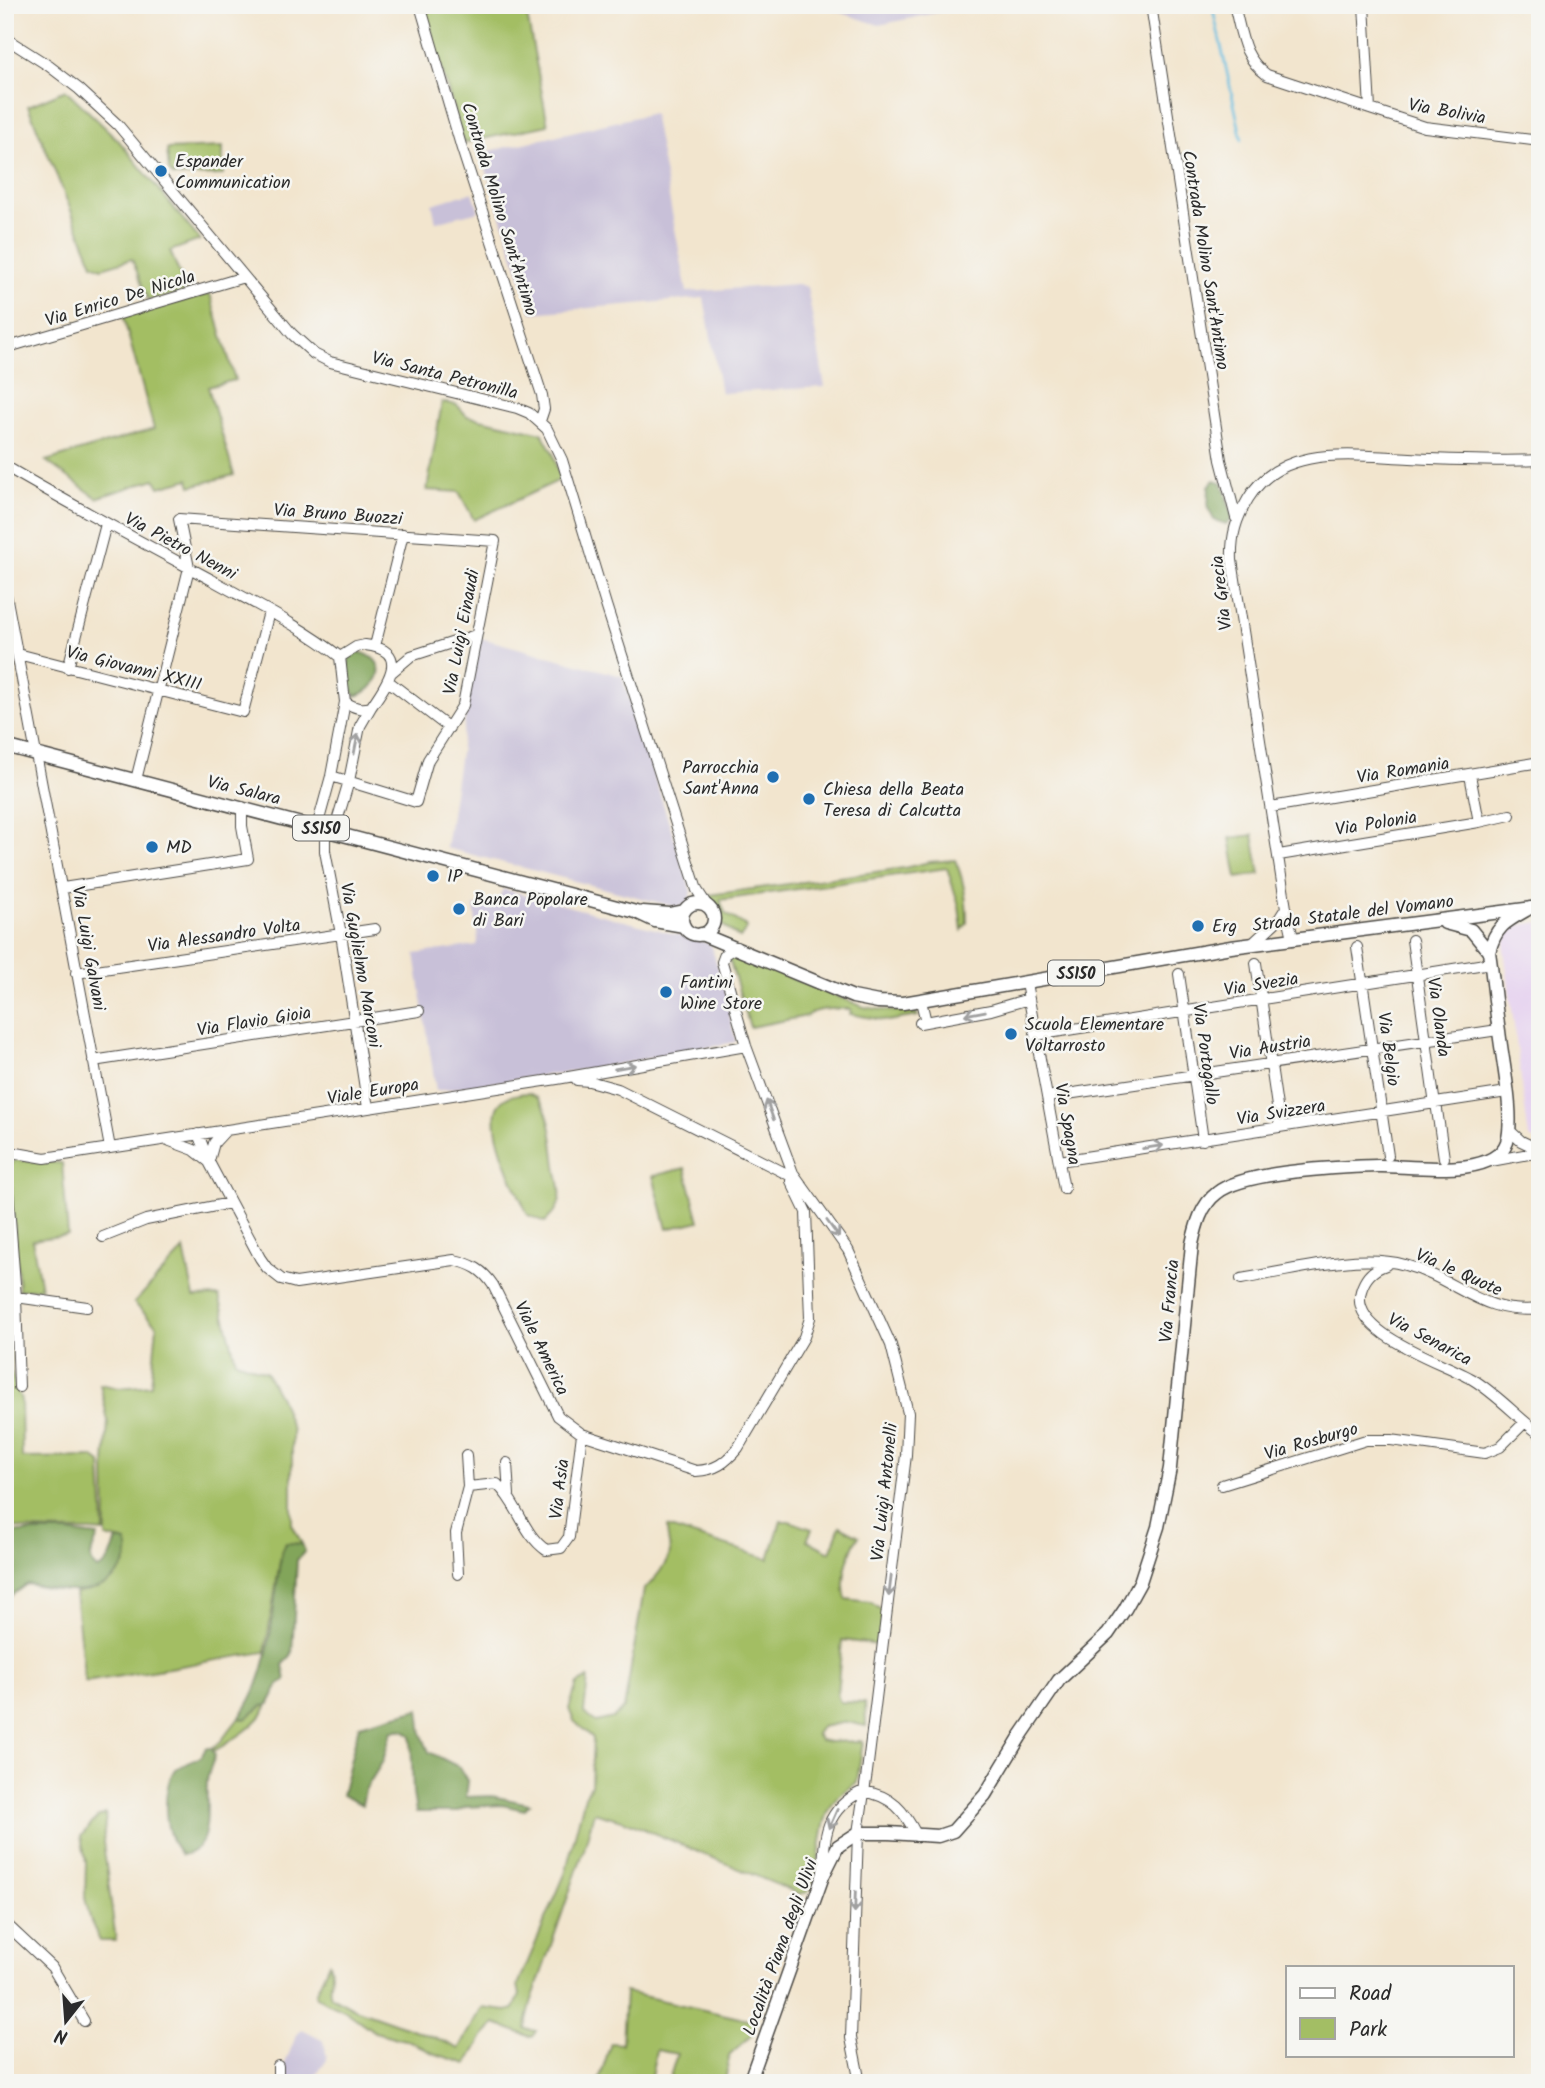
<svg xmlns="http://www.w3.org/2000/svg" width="1545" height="2088" viewBox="0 0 1545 2088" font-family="Kalam,sans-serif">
	<rect width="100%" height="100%" fill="#f6f6f2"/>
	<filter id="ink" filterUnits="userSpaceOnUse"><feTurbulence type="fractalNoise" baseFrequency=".0143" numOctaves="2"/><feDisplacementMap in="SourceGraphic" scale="14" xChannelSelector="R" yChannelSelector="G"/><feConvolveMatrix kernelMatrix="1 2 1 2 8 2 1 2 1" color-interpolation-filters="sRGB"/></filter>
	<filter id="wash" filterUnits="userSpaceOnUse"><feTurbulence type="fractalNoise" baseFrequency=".00686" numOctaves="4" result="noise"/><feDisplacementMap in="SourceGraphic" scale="28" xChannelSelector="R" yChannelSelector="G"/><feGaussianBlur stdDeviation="1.57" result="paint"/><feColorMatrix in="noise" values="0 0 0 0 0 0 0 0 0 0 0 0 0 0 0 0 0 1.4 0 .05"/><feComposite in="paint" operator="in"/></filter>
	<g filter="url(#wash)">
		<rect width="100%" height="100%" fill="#f2e5ce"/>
		<!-- built -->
		<path fill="#e6d3f0" d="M1540 922V1143L1529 1138 1528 1131 1504 949 1506 936 1513 926Z"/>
		<!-- industrial -->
		<path fill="#c8c0d8" d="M817 5H949L950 10 879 25Z
			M653 113 687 292 798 284 807 287 825 387 721 393 704 298 532 313 481 153Z
			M473 192 479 211 436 222 432 204Z
			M477 637 622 676 691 891 689 901 684 906 676 907 446 848Z
			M503 889 708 943 711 946 731 1008 729 1013 736 1042 602 1067 436 1091 415 954 477 945 478 941 474 906 496 903Z
			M302 2029 324 2040 327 2060 314 2078 309 2075 303 2083H283L280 2076 296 2036Z"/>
		<!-- green -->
		<path fill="#a3be64" stroke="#677448" stroke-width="2" d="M444 5H525L548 125 463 143 425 10Z
			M66 90 119 141 200 240 170 251 187 291 148 300 132 259 102 268 93 264 28 106Z
			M223 147V175L174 176 169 171 167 149Z
			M210 294 235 380 208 387 234 475 191 486 189 479 159 487 155 479 97 498 46 461 154 429 123 316Z
			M442 402 457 405 467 416 542 433 553 453 560 480 474 520 459 492 427 490Z
			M1253 835 1260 874 1237 878 1230 838Z
			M955 860C964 879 967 902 967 923L962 930 959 906 947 868 720 900 725 913 746 926 747 928 740 938 721 924 709 895 904 868 929 862Z
			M730 954 864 1007 890 1011H914L918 1016 888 1021 850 1014 851 1009C837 1009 818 1007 807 1016L750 1027 729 958Z
			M527 1093C552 1098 553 1145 556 1166 557 1176 562 1189 560 1199 558 1210 552 1215 545 1222L528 1215C518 1193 486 1128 498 1106 504 1096 516 1094 527 1093Z
			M15 1160 62 1163 68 1235 32 1240 41 1288 19 1290 10 1166Z
			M685 1168 699 1221 667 1229 653 1176Z
			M184 1249 194 1297 219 1296 236 1361 266 1372 281 1400 292 1431V1524L302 1544 286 1543 281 1555 265 1652 85 1682 75 1593C109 1585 126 1579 126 1542L106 1537 105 1464 108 1421 100 1384 119 1388 151 1385 157 1326 134 1303Z
			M5 1281 11 1371 21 1400 22 1458 93 1457 101 1463 104 1532C75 1529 32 1534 6 1525L8 1441 5 1444Z
			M781 1521H789L812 1529 807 1540 830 1552 840 1526 859 1536C848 1553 840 1579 846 1599L870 1602 883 1611 879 1645 842 1640 837 1694 840 1702 865 1703 866 1726 847 1722 821 1727 816 1734 820 1740 829 1742 863 1741 857 1782C851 1787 844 1791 839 1796 814 1821 826 1863 808 1892L799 1894 625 1821 594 1812 584 1850 531 2003 525 2029 536 2031 532 2037 495 2024 482 2038 467 2064 433 2053 412 2042 375 2032 344 2010 316 1997 315 1994 329 1963C335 1978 326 1983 331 1996L355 2009 434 2037 459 2049 482 2008 507 2011 514 2009 520 1995 518 1985 565 1874 585 1796 591 1785 593 1738 574 1721 569 1709 577 1684 588 1678 584 1713 596 1722 613 1718 624 1709 644 1589C651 1584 671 1560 670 1551 669 1542 667 1537 667 1527L769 1559Z
			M268 1705C259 1725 233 1740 214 1751L212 1748 220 1742 239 1718 245 1719 262 1706Z
			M106 1814 103 1842 116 1941H100L91 1922 85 1898 86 1862 81 1836 98 1817Z
			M625 1992 757 2022 753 2034 729 2056 725 2083H668L677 2054 656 2050 650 2083H598L611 2043 622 2044Z"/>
		<!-- forest -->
		<path fill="#82a55a" stroke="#566842" stroke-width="2" d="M1214 480 1222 482 1232 516 1231 520 1226 524 1214 520 1208 508 1209 486Z
			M359 652C394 661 378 690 356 696 347 686 347 670 349 657Z
			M5 1532H67L98 1536C94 1548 85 1559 97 1569 110 1565 112 1552 117 1540L126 1542C131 1551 128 1559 123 1567 100 1603 60 1590 27 1584L5 1600Z
			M286 1543 302 1544 305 1551 297 1560 292 1654 283 1665 286 1680 279 1684 268 1705 262 1706 245 1719 239 1718C273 1673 272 1609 281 1555Z
			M419 1709 422 1735 429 1752 459 1767 468 1782 466 1797 492 1796 530 1804 524 1810 502 1805 466 1807 456 1812H416L413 1794 411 1736C406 1729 399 1728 391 1732L383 1761 365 1790 362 1805 342 1795 359 1725Z
			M206 1748H212L215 1756C212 1764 207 1774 207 1783 205 1807 215 1850 182 1855 163 1837 161 1790 175 1769L201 1757Z"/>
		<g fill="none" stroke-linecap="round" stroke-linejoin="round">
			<!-- stream -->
			<path stroke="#64bee1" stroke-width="2.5" d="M1212 5 1242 140"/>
		</g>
	</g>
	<g filter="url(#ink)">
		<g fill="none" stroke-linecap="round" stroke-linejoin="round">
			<!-- minor casing -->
			<g stroke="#494743" stroke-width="12">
				<path id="minor" d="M420 5 462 149 542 395 544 409 540 421
					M1151 5 1221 460 1236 518
					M1234 5C1242 34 1242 57 1267 75L1370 109
					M1364 5 1370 109 1425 127 1540 141
					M1538 5 1540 7
					M5 38 49 66 79 89 118 125 292 334 314 354 330 362 517 408 529 413 547 429 562 460 606 605 697 890 708 907
					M5 348 244 277
					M5 466C73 506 143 543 212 580 255 604 301 626 340 657
					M5 589 110 1148
					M365 645C412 650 387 684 371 707 361 710 355 708 345 702L340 657 356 647Z
					M375 646 403 534
					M18 654 243 712 269 612
					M68 668 106 524
					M392 672 411 656 476 635
					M388 681 449 728
					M136 780 189 568 179 519 495 541 463 705 428 760 416 802 331 776
					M1271 807 1540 762
					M1479 822 1510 815
					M317 827 331 776 345 702
					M325 829V851L341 934 368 1108
					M334 831 349 781 360 726 371 707
					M1279 855 1479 822 1470 775
					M63 888 248 859 242 826V807
					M1293 938 1286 908 1232 560C1231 536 1236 519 1248 499 1281 443 1355 456 1410 458 1453 460 1497 462 1540 460
					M1412 940 1434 1098
					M1252 944 1279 919 1286 908
					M736 947 725 954 722 962 746 1046 793 1173 848 1250 891 1345 908 1413 906 1455 867 1772 858 1833 851 2038 860 2083
					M1357 947 1388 1156
					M1256 963 1280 1127
					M76 973 375 929
					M1179 974 1203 1140
					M1026 983 1064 1189
					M921 1001 926 1022
					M920 1023 991 1010 1029 999
					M1036 1035 1491 963
					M93 1061 419 1011
					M577 1080 589 1081 618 1089 787 1174 793 1173
					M1047 1097 1498 1030
					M1436 1103 1444 1158
					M1509 1130 1521 1141 1540 1150
					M198 1134 209 1162 260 1258 267 1268 281 1279 296 1283 454 1260C472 1264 483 1270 493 1285L558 1416 582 1434 696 1471C716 1470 725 1463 738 1448L804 1337 810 1318 806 1212 791 1181
					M170 1141 194 1150 208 1161
					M5 1151 45 1158 557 1079 746 1046
					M8 1152 6 1166 16 1297 87 1307
					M209 1161 214 1143 226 1130
					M1059 1161 1507 1092
					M1491 1161 1540 1152
					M103 1237 146 1220 230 1203
					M1386 1265C1373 1269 1365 1277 1361 1291 1348 1334 1444 1362 1472 1379 1497 1394 1517 1417 1540 1434
					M1241 1279C1290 1271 1358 1252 1405 1265 1456 1278 1481 1316 1540 1309
					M16 1297 19 1387
					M466 1455 468 1487
					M507 1463 509 1495
					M1222 1485 1366 1440H1391L1485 1453 1500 1447 1524 1423
					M458 1574 456 1533 468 1487 497 1484C518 1503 523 1534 546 1550L561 1548 569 1537 582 1434
					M823 1874C824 1835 825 1809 863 1791 892 1796 904 1810 917 1836
					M5 1923 52 1967 84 2021
					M278 2066V2083"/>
			</g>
			<!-- major casing -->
			<g stroke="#494743" stroke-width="15">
				<path id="major" d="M5 746 636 912 655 921 684 926
					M682 919a16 16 0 1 1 32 0a16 16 0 1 1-32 0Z
					M643 912 670 914 684 911
					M1445 923 1471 930 1489 952
					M701 934 853 997 878 1002 903 1003 1231 947 1540 907
					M749 2083 823 1876 838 1846 858 1833H889L938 1836 953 1831 985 1795 1020 1737 1059 1680 1108 1634 1125 1609 1140 1582 1158 1527 1170 1468 1192 1244C1196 1226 1201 1205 1217 1193 1244 1171 1342 1167 1378 1166 1409 1165 1494 1180 1507 1142 1515 1117 1502 1059 1499 1031 1495 1005 1493 978 1489 952 1496 925 1507 921 1530 908"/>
			</g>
			<!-- minor -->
			<use href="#minor" stroke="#fff" stroke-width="10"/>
			<!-- major -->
			<use href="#major" stroke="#fff" stroke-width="12"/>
		</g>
		<!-- one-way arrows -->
		<defs><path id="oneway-shaft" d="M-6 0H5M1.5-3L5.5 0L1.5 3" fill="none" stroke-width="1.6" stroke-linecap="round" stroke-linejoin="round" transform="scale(1.75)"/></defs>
		<g stroke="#a0a0a0">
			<use href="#oneway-shaft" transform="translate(356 744) rotate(-79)"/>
			<use href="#oneway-shaft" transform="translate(975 1013) rotate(170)"/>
			<use href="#oneway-shaft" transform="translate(625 1067) rotate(-10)"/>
			<use href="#oneway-shaft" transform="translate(770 1110) rotate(-110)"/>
			<use href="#oneway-shaft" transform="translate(1153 1147) rotate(-9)"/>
			<use href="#oneway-shaft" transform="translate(833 1229) rotate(54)"/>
			<use href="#oneway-shaft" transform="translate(890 1586) rotate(97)"/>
			<use href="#oneway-shaft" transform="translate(833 1819) rotate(114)"/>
			<use href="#oneway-shaft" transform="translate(855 1902) rotate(92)"/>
		</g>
	</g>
	<!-- markers -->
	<g fill="#1f6fb2" stroke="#f6f6f2" stroke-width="2.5">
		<circle cx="161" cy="171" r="7"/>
		<circle cx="773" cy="777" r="7"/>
		<circle cx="809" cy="799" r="7"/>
		<circle cx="152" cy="847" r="7"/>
		<circle cx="433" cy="876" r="7"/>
		<circle cx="459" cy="909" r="7"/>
		<circle cx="1198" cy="926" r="7"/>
		<circle cx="666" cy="992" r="7"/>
		<circle cx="1011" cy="1034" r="7"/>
	</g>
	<g text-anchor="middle" stroke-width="5" stroke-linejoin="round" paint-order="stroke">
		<!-- shield labels -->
		<g fill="#f6f6f2" stroke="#686867" stroke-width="2">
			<rect x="293" y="815.5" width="56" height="25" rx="5"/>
			<rect x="1048" y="960.5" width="56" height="25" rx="5"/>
		</g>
		<g font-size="16" font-weight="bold" fill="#2b2b2b">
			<text x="321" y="834">SS150</text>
			<text x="1076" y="979">SS150</text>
		</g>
		<!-- street labels -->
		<g font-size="18" fill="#2b2b2b" stroke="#f6f6f2">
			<text transform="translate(1447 111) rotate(10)" y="6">Via Bolivia</text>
			<text transform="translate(500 209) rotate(73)" y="6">Contrada Molino Sant'Antimo</text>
			<text transform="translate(1206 260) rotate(81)" y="6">Contrada Molino Sant'Antimo</text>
			<text transform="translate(120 298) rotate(-17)" y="6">Via Enrico De Nicola</text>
			<text transform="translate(445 375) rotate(14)" y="6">Via Santa Petronilla</text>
			<text transform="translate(338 514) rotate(4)" y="6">Via Bruno Buozzi</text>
			<text transform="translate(181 546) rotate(28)" y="6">Via Pietro Nenni</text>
			<text transform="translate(1221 593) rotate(-97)" y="6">Via Grecia</text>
			<text transform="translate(461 632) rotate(-79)" y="6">Via Luigi Einaudi</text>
			<text transform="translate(134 668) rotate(14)" y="6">Via Giovanni XXIII</text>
			<text transform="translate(1403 770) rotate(-9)" y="6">Via Romania</text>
			<text transform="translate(244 790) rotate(14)" y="6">Via Salara</text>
			<text transform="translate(1376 823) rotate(-9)" y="6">Via Polonia</text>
			<text transform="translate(1353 913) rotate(-7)" y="6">Strada Statale del Vomano</text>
			<text transform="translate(224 935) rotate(-8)" y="6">Via Alessandro Volta</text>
			<text transform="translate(89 948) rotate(80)" y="6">Via Luigi Galvani</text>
			<text transform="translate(361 965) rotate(80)" y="6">Via Guglielmo Marconi</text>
			<text transform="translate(1261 984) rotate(-9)" y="6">Via Svezia</text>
			<text transform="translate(1439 1017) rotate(82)" y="6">Via Olanda</text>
			<text transform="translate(254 1021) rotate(-9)" y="6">Via Flavio Gioia</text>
			<text transform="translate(1270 1047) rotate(-9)" y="6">Via Austria</text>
			<text transform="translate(1389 1049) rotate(82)" y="6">Via Belgio</text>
			<text transform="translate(1206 1054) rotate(82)" y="6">Via Portogallo</text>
			<text transform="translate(373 1091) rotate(-9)" y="6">Viale Europa</text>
			<text transform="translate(1281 1112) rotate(-9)" y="6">Via Svizzera</text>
			<text transform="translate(1068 1124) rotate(80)" y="6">Via Spagna</text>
			<text transform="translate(1459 1272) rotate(24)" y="6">Via le Quote</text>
			<text transform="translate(1169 1301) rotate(-85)" y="6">Via Francia</text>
			<text transform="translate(1430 1339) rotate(28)" y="6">Via Senarica</text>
			<text transform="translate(542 1348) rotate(64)" y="6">Viale America</text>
			<text transform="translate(1311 1441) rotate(-16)" y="6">Via Rosburgo</text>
			<text transform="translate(559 1489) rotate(-83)" y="6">Via Asia</text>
			<text transform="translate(884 1492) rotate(-84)" y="6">Via Luigi Antonelli</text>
			<text transform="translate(780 1947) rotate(-70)" y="6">Località Piana degli Ulivi</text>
		</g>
		<!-- poi labels -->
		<g font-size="18" fill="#2b2b2b" stroke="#f6f6f2" text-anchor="start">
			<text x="175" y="167">Espander<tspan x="175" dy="21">Communication</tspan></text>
			<text x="759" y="773" text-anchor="end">Parrocchia<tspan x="759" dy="21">Sant'Anna</tspan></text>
			<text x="823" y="795">Chiesa della Beata<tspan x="823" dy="21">Teresa di Calcutta</tspan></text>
			<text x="166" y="853">MD</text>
			<text x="447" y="882">IP</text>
			<text x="473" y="905">Banca Popolare<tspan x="473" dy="21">di Bari</tspan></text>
			<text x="1212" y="932">Erg</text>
			<text x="680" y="988">Fantini<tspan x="680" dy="21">Wine Store</tspan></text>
			<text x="1025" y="1030">Scuola Elementare<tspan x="1025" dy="21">Voltarrosto</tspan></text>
		</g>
	</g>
	<!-- margin -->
	<rect width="1545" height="2088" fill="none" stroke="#f6f6f2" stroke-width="28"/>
	<!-- legend -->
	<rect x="1286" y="1966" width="228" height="91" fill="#f6f6f2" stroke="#a5a5a2" stroke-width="2"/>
	<rect x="1300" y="1988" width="35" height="10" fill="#ffffff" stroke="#a5a5a2" stroke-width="2"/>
	<text x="1349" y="2000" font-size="21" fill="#2b2b2b">Road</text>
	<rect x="1300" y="2018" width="35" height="21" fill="#a3be64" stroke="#a5a5a2" stroke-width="2"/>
	<text x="1349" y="2036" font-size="21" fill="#2b2b2b">Park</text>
	<!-- north arrow -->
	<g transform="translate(66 2021) rotate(197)" stroke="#f6f6f2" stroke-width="5" paint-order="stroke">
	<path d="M0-5L12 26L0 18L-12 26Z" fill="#2b2b2b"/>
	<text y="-10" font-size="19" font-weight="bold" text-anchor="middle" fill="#2b2b2b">N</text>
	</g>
</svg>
